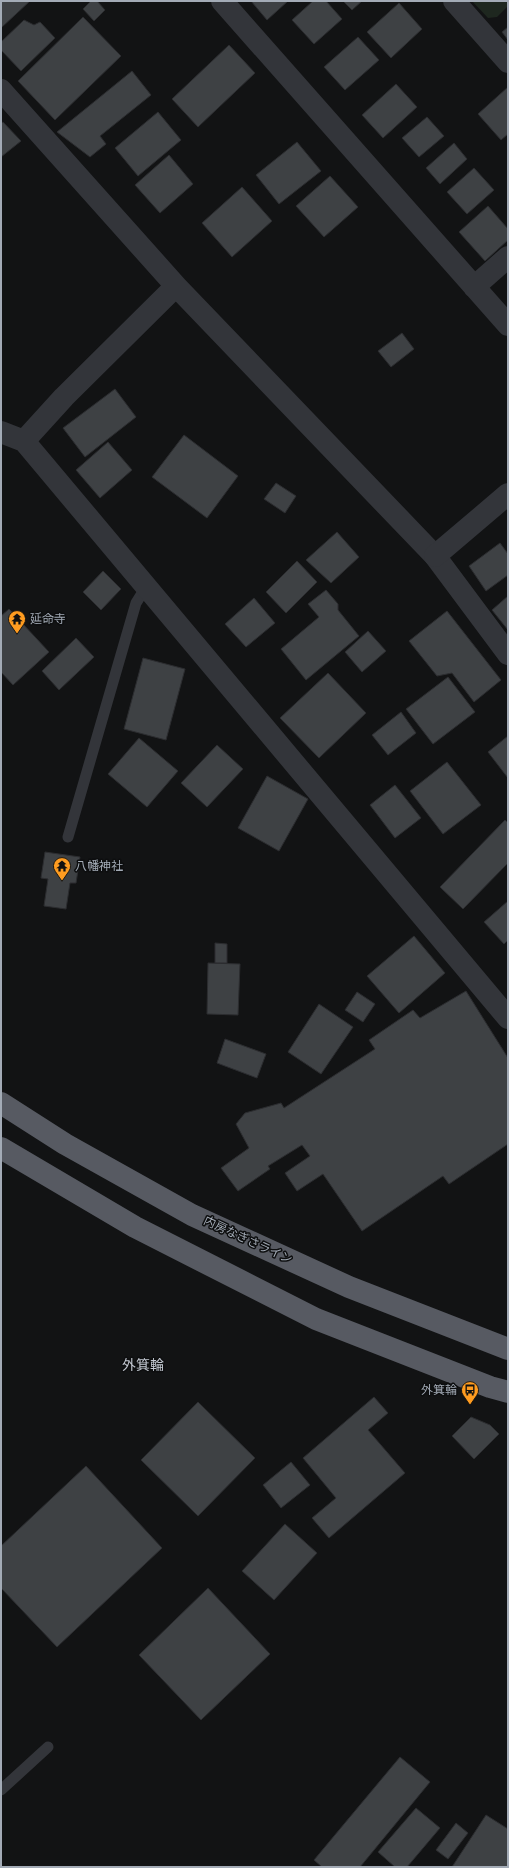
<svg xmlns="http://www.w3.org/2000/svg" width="509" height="1868" viewBox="0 0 509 1868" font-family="'IBM Plex Sans','Noto Sans JP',sans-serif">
	<rect width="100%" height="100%" fill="#121314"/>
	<!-- green -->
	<path fill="#1e271f" d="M472 1H508V6L497 17 488 18Z"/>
	<!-- building -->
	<path fill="#3e4144" stroke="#2c2d30" d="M1 1H30L1 28Z
		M91 1H97L105 10 94 21 83 9Z
		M251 1H288L267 20Z
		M313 1H326L342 19 314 44 292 20Z
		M343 1H362L352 10Z
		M399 3 422 29 391 58 367 32Z
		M83 17 121 56 55 120 18 81Z
		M24 20 34 25 40 22 55 38 21 71 1 50V42Z
		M508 27V40L502 32Z
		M358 37 379 60 345 90 324 67Z
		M229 45 255 73 198 127 172 99Z
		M132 71 151 95 100 136 106 144 90 157 57 132Z
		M396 84 417 107 383 138 362 115Z
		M508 87V134L501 140 478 114Z
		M158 112 181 140 138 176 115 148Z
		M427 117 444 136 419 157 402 138Z
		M3 122 21 141 1 157V123Z
		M297 142 321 171 279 204 256 175Z
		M454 143 467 159 440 184 426 168Z
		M169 155 193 184 160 213 135 185Z
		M474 168 494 190 467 214 447 192Z
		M330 176 358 207 324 237 296 206Z
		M242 187 272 221 232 257 202 223Z
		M488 206 508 229V240L485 261 459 232Z
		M402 333 414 349 391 367 378 351Z
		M115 389 136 417 85 457 63 428Z
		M184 435 238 476 207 518 152 477Z
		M108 442 132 470 100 498 76 470Z
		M276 483 296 496 285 513 264 499Z
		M337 532 359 557 331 583 306 560Z
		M500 543 508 554V575L486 591 469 566Z
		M297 561 317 582 286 613 266 592Z
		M103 571 121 589 101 610 83 592Z
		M326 590 338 604V610L359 636 306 680 281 649 319 617 308 604Z
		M508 596V630L492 610Z
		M254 598 275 623 246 647 225 624Z
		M9 609 49 652 13 685 1 672V616Z
		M447 611 501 680 474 702 452 673 437 676 409 641Z
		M368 631 386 651 362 672 345 652Z
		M76 638 94 657 59 690 42 671Z
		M143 658 185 669 166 740 124 729Z
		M328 673 366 713 319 758 280 718Z
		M448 677 475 712 433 744 406 709Z
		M401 712 416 733 388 755 372 735Z
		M508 736V778L488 752Z
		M139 738 178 771 147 807 108 774Z
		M217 745 243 769 207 807 181 783Z
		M447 762 481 805 443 834 410 791Z
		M267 776 308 799 279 851 238 828Z
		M395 785 421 818 395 838 370 805Z
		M505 820 508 823V863L463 909 440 887Z
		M45 852 80 857 76 883H70L66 909 44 906 48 879 41 878Z
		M508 901V940L504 944 484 922Z
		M414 936 445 973 399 1013 367 976Z
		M215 943 227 944V963H215Z
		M208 963 240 964 238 1015 207 1014Z
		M466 991 508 1058V1144L449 1184 443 1176 362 1231 323 1174 297 1191 285 1173 310 1156 302 1145 268 1166 270 1169 238 1191 221 1168 249 1148 236 1124 245 1113 281 1103 284 1108 375 1049 369 1040 413 1010 420 1018Z
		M357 992 375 1004 363 1022 345 1010Z
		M319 1004 353 1027 321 1074 288 1052Z
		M225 1039 266 1054 257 1078 217 1063Z
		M374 1397 388 1413 368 1430 405 1473 329 1538 312 1518 336 1498 303 1458Z
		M198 1402 255 1458 198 1516 141 1460Z
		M471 1417 490 1425 499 1434 474 1459 452 1436Z
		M291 1462 310 1485 281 1508 263 1485Z
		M86 1466 162 1548 57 1647 1 1588V1546Z
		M285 1524 317 1553 274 1600 242 1571Z
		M208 1588 270 1654 201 1720 139 1655Z
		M400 1757 430 1782 360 1867H322L314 1860Z
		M416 1808 440 1828 407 1867H395L378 1852Z
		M486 1815 508 1829V1867H452Z
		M456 1823 468 1833 448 1859 436 1850Z"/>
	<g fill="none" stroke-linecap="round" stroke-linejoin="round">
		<!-- service -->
		<path stroke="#33353a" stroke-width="11" d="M68 837 136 603 146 587
			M1 1790 48 1747"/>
		<!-- minor -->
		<path stroke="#33353a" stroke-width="22" d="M222 1 508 325
			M454 1 508 62
			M1 90 176 286 435 556 508 654
			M474 287 508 257
			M1 432 24 441 508 1018
			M24 441 64 397 176 286"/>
		<!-- tertiary -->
		<path stroke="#33353a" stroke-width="22" d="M435 556 508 494"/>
		<!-- trunk -->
		<path stroke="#575a62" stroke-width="22" d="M1 1103 65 1144 192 1215 349 1287 508 1349
			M1 1148 135 1227 316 1319 490 1387 508 1392"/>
	</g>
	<!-- icons -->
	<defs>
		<g id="temple-pin" transform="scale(0.9)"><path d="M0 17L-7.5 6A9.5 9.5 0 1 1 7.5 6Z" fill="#ff9c20" stroke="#0d0e0f"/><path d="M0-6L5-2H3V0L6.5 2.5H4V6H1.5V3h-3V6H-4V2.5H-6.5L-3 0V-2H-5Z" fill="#111"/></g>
		<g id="bus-pin" transform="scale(0.9)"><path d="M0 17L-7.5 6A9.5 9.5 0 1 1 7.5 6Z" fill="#ff9c20" stroke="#0d0e0f"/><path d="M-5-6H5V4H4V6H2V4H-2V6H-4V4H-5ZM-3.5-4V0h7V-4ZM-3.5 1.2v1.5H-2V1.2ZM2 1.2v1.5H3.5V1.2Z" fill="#111"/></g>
	</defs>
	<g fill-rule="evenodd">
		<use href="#temple-pin" x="17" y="619"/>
		<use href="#temple-pin" x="62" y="866"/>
		<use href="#bus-pin" x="470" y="1390"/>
	</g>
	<g text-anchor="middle" stroke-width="3" stroke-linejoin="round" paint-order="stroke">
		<!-- poi labels -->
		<g font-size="12" fill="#a3abb6" stroke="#0d0e0f" text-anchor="start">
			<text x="30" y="623">延命寺</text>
			<text x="75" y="870">八幡神社</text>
			<text x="457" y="1394" text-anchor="end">外箕輪</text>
		</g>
		<!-- street labels -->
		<g font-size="12" fill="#a3abb6" stroke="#0d0e0f">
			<text transform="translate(248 1240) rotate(25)" y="4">内房なぎさライン</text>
		</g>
		<!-- quarter labels -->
		<g font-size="14" fill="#c4c9d2" stroke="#0d0e0f">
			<text x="143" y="1370">外箕輪</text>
		</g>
	</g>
	<!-- border -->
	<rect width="509" height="1868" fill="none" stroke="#a3abb6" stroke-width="4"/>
</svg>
